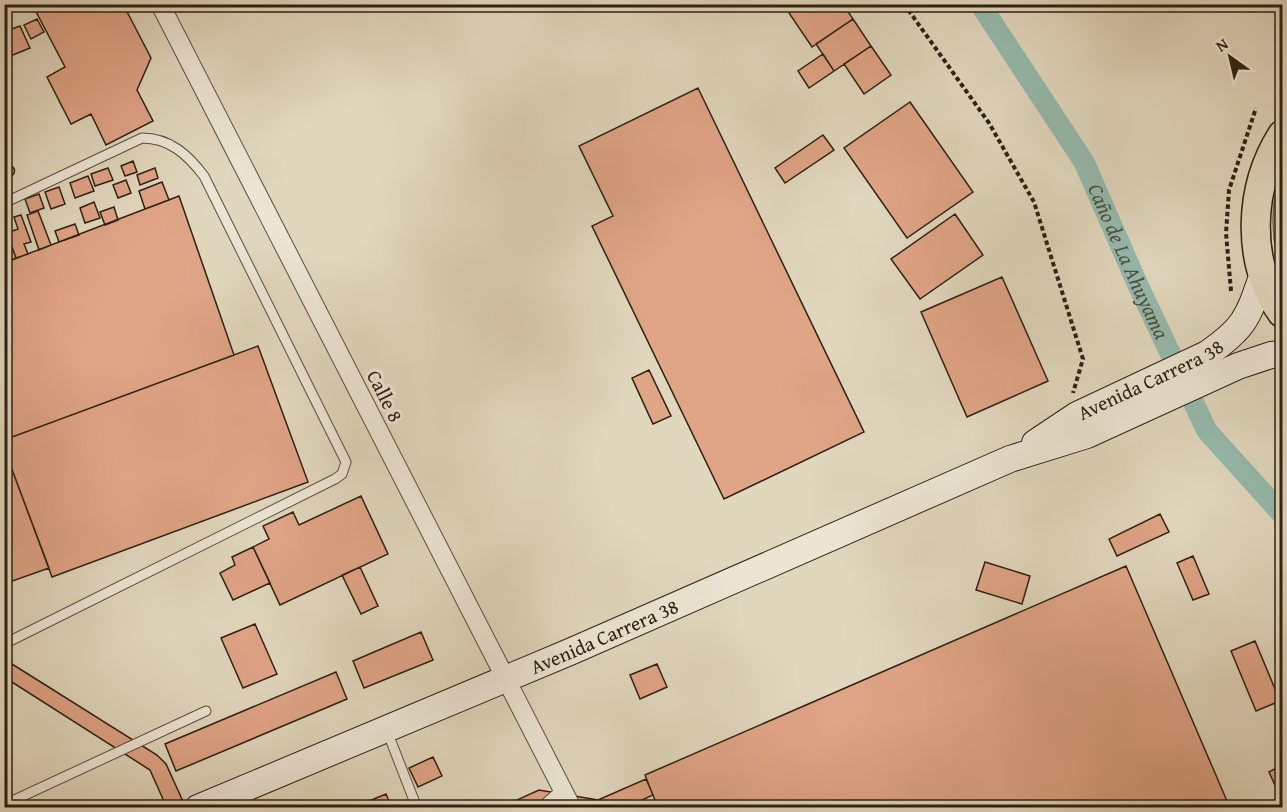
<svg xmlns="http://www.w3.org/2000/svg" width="1287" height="812" viewBox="0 0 1287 812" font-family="'Gentium Book Plus',serif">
	<rect width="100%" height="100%" fill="#e1d7bd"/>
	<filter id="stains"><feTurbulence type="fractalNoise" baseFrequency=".00333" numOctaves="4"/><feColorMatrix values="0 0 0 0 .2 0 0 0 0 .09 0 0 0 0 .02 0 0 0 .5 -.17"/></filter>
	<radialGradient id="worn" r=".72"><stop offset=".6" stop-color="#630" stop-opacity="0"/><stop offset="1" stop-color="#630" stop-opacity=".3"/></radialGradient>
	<!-- green -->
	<path fill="#b0bf93" stroke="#6e7052" stroke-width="1.5" d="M1282 171V274C1271 242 1269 203 1282 171Z"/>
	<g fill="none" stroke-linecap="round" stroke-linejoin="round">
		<!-- canal -->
		<path stroke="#95baad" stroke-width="21" id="s1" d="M980 4 1084 162 1137 283 1207 431 1282 514"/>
	</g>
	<!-- building -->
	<path fill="#e0a486" stroke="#2d2111" stroke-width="1.5" d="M36 4H123L151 58 137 90 153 121 106 145 91 114 71 124 47 77 65 67 33 6Z
		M802 4H843L853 19 812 47 789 13Z
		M37 19 44 32 31 39 24 25Z
		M853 19 871 46 834 71 816 44Z
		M20 26 30 48 8 57 4 48V32Z
		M871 46 891 75 864 94 844 64Z
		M823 54 834 71 809 88 798 71Z
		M698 88 864 432 724 499 592 226 613 216 579 146Z
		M910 102 973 192 907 238 844 148Z
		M5 131 11 139 5 143 4 131Z
		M823 135 834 150 785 183 775 168Z
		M133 161 137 172 125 176 121 166Z
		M3.5 171a5.5 5.5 0 1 1 11 0a5.5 5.5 0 1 1-11 0Z
		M108 168 113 180 95 186 91 174Z
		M155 168 158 178 140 185 137 175Z
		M88 176 94 191 75 198 70 183Z
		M126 180 131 193 118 198 113 185Z
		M162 182 169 200 145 209 139 191Z
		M59 187 65 204 51 209 45 192Z
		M39 194 44 208 30 213 25 199Z
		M179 196 234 355 4 440V263Z
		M94 202 100 218 85 223 80 208Z
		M114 207 118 220 105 225 100 212Z
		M38 211 51 245 39 250 27 215Z
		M955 214 983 255 920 299 891 259Z
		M21 215 31 242 24 244 28 254 16 258 7 233 18 229 14 217Z
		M75 224 79 235 59 242 55 231Z
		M4 225 16 258 6 262 4 259Z
		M1002 277 1048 381 967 417 921 312Z
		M258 346 308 482 52 577 4 448V440Z
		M649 370 671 416 653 424 632 378Z
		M4 448 49 568 4 584Z
		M361 496 388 554 280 605 253 547 269 539 263 526 293 512 299 525Z
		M1160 514 1169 532 1117 556 1109 539Z
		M253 547 270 583 233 600 220 573 235 565 232 557Z
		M1193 556 1209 594 1193 600 1177 563Z
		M985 562 1030 576 1022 604 976 590Z
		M1126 566 1230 808H658L645 775Z
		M360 567 378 606 361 614 342 575Z
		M255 624 277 674 243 688 221 638Z
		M421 632 433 660 364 688 353 661Z
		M1255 641 1280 701 1256 711 1231 651Z
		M4 659 157 755 166 764 186 808H167L150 770 4 677Z
		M657 664 667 687 640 699 630 675Z
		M336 672 347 699 176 771 165 744Z
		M433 757 442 776 418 787 409 768Z
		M1282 765V801L1269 772Z
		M646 779 653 795 625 808H499L539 790 598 800Z
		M386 794 392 808H358L357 806Z"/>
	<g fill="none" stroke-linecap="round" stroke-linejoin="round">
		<!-- lane casing -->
		<g stroke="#5a4e3c" stroke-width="11">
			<path id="lane" d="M4 203 142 138C170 138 188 155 204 176L346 462 342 474 335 479 4 644
				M387 731 417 808
				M4 802H10L206 711"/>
		</g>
		<!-- street casing -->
		<g stroke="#5a4e3c" stroke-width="20">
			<path id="street" d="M160 4 572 808
				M547 808 564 793"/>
		</g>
		<!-- secondary casing -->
		<g stroke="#2d2111" stroke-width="28">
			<g id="secondary">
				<path id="s2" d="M1035 443 1077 415 1207 354C1246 327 1248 317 1263 274"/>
				<path id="s3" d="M198 808 572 651 1010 459 1087 435 1238 366 1271 355 1282 354"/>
			</g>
		</g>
		<!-- primary casing -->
		<g stroke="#2d2111" stroke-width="31">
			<path id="primary" d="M1282 135C1249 187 1245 261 1282 313"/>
		</g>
		<!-- path -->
		<path stroke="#2d2111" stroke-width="4" stroke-dasharray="4.5 3" stroke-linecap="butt" d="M904 4 989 123 1034 202 1083 359 1073 393
			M1231 291 1226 233 1229 190 1256 108"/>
		<!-- lane -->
		<use href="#lane" stroke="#ece5d4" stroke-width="9"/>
		<!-- street -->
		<use href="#street" stroke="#ece5d4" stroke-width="18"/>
		<!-- secondary -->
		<use href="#secondary" stroke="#ece5d4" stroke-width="26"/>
		<!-- primary -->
		<use href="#primary" stroke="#e1d7bd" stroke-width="28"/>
	</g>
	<g text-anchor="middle" stroke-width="6" stroke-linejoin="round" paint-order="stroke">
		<!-- street labels -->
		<g font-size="20" fill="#2d2111" stroke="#ece5d4">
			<text dy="7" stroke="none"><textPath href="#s2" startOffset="132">Avenida Carrera 38</textPath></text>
			<text transform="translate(385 396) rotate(63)" y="7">Calle 8</text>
			<text dy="7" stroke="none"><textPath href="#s3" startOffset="441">Avenida Carrera 38</textPath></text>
		</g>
		<!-- water labels -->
		<g font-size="21" font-style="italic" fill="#4c4f40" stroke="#ece5d4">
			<text dy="7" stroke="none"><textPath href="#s1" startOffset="298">Caño de La Ahuyama</textPath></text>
		</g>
	</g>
	<!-- margin -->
	<rect width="1287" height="812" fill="none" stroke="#e1d7bd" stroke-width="24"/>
	<rect x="6" y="6" width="1275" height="800" fill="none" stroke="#2d2111" stroke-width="3"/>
	<rect x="12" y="12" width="1263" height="788" fill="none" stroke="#2d2111" stroke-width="1.5"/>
	<!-- north arrow -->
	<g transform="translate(1230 57) rotate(326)" stroke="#ece5d4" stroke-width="4.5" paint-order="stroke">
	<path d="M0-4.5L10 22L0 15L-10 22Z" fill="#2d2111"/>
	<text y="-9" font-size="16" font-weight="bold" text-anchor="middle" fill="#2d2111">N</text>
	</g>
	<rect width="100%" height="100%" filter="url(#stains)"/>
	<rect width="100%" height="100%" fill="url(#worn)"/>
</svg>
